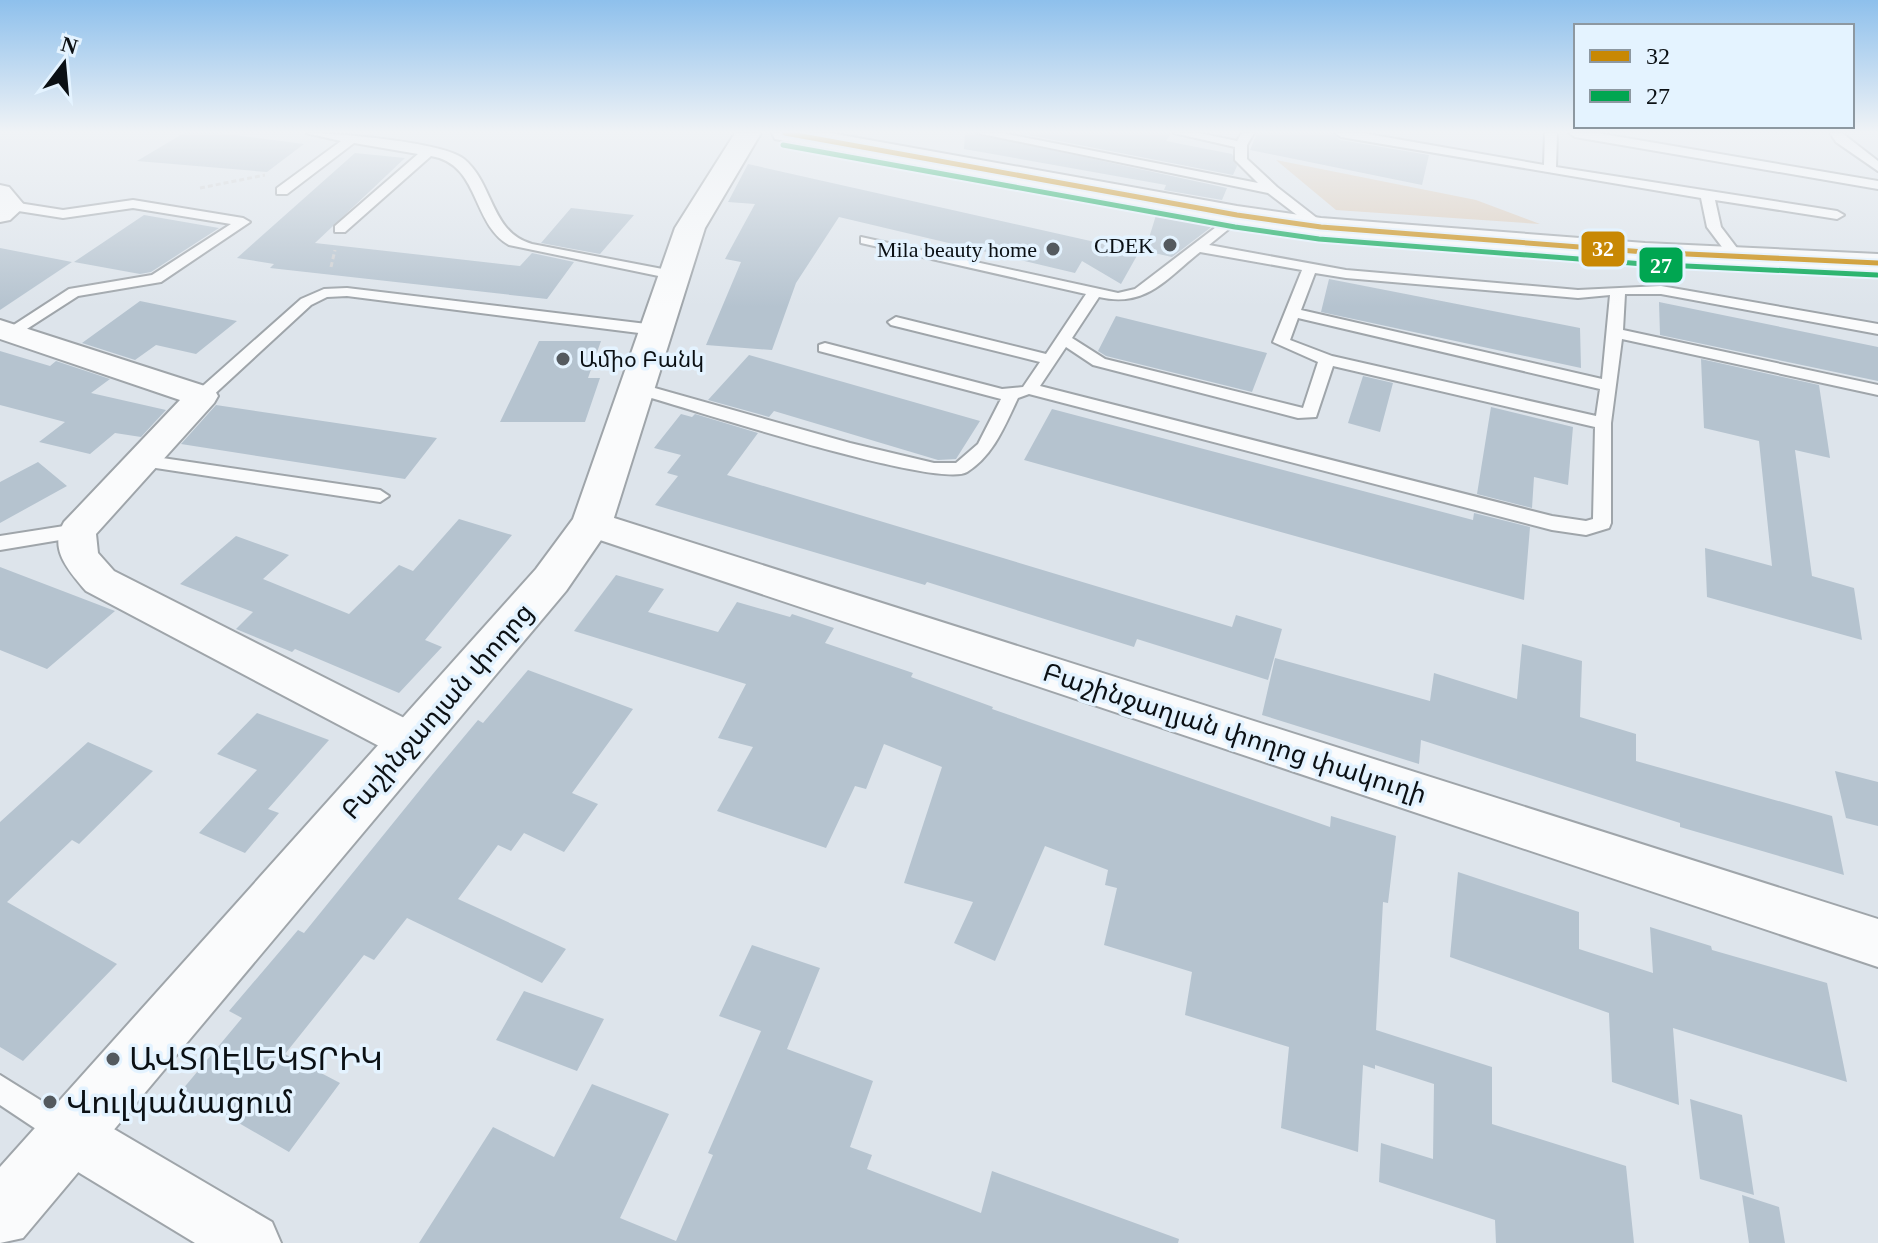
<svg xmlns="http://www.w3.org/2000/svg" width="1878" height="1243" viewBox="0 0 1878 1243" font-family="'Times New Roman','Noto Sans Armenian',serif">
	<rect width="100%" height="100%" fill="#dde4eb"/>
	<!-- green -->
	<path fill="#dbcbba" d="M1276 160 1476 200 1540 224 1336 210Z"/>
	<!-- building -->
	<path fill="#b5c3cf" d="M184 133H218L304 144 267 172 137 161Z
		M965 133H974L1227 188 1222 200 1164 190 1166 185 964 149Z
		M1018 133H1171L1166 141 1232 154 1237 166 1233 175Z
		M1257 133H1332L1340 140 1429 155 1422 185 1250 150Z
		M355 153 405 158 315 243 520 266 532 253 574 262 547 299 270 268 274 264 237 258Z
		M748 164 1095 242 1139 252 1121 284 1082 261 1075 273 839 217 796 283 772 350 706 345 741 262 725 259 755 204 728 202Z
		M571 208 634 215 600 254 541 243Z
		M1157 212 1213 223 1210 228 1172 257 1145 251Z
		M144 215 219 228 151 272 140 274 74 262Z
		M0 248 72 262 0 310Z
		M1329 279 1580 328 1581 368 1321 312Z
		M140 301 237 321 196 354 156 345 135 360 82 343Z
		M1659 302 1878 347V381L1660 335Z
		M1116 316 1267 353 1252 392 1106 356 1098 351Z
		M539 341H601L588 378H600L585 422H500Z
		M0 351 50 366 56 361 110 379 91 393 166 410 141 437 115 433 90 454 39 442 65 422 0 405Z
		M749 355 980 421 956 459 938 460 774 411 769 417 708 400Z
		M1701 359 1819 385 1830 458 1795 450 1812 576 1854 588 1862 640 1707 597 1705 548 1772 566 1759 441 1704 428Z
		M1363 376 1393 383 1380 432 1348 423Z
		M216 405 437 438 405 479 181 444Z
		M1491 407 1573 427 1568 485 1534 477 1532 508 1477 494Z
		M1052 409 1473 520 1474 513 1530 527 1524 600 1024 460Z
		M681 414 692 417 695 414 758 433 727 475 1232 627 1236 615 1282 629 1268 680 1137 639 1134 647 927 582 925 585 655 505 678 476 667 473 681 455 654 448Z
		M38 462 67 486 0 523V482Z
		M459 519 512 535 425 640 442 647 399 693 295 649 292 652 236 629 253 612 180 584 236 536 289 555 263 579 349 614 399 565 413 571Z
		M0 567 115 611 47 669 0 650Z
		M616 575 664 589 648 612 718 632 737 602 790 617 792 614 834 628 825 643 913 673 911 677 993 707 992 709 1330 827 1331 816 1396 836 1388 903 1383 902 1376 1030 1492 1067V1124L1626 1166 1634 1243H1496L1495 1220 1379 1182 1381 1143 1433 1159 1434 1084 1375 1065V1069L1363 1065 1358 1152 1281 1128 1289 1047 1185 1015 1192 972 1104 945 1117 888 1105 885 1108 870 1045 846 995 961 954 943 973 902 904 883 942 767 884 744 866 789 855 786 826 848 717 811 753 747 718 738 746 684 574 631Z
		M1522 644 1582 661 1580 717 1636 734V761L1832 816 1844 875 1680 827V823L1421 740 1419 764 1262 715 1275 658 1430 701 1434 673 1517 699Z
		M528 670 633 709 572 793 598 804 564 852 524 833 511 851 498 845 458 899 566 949 542 983 407 918 374 960 364 955 285 1054 340 1083 289 1152 182 1090 242 1018 229 1011 298 930 304 933 432 775 478 720 483 723Z
		M257 713 329 740 268 809 279 813 245 853 199 833 257 770 217 754Z
		M88 742 153 771 79 844 72 840 7 902 117 964 23 1061 0 1047V822Z
		M1835 771 1878 782V826L1846 818Z
		M1458 872 1579 912V949L1653 973 1650 927 1711 946 1712 950 1827 983 1847 1082 1673 1028 1679 1105 1612 1082 1609 1013 1450 957Z
		M752 945 820 968 787 1049 873 1081 850 1147 872 1155 867 1169 981 1213 992 1171 1179 1239 1178 1243H419L493 1127 554 1157 592 1084 669 1114 620 1218 676 1241 713 1155 708 1153 761 1031 719 1016Z
		M524 991 604 1019 577 1071 496 1040Z
		M1690 1099 1742 1115 1754 1195 1700 1179Z
		M1742 1195 1779 1207 1785 1243H1749Z"/>
	<g fill="none" stroke-linecap="round" stroke-linejoin="round">
		<!-- lane casing -->
		<g stroke="#9fa5aa" stroke-width="4">
			<path id="lane" d="M306 133C335 133 444 142 464 159 494 184 490 232 532 244L673 271 680 275 673 279 509 245C471 223 480 164 431 156L345 232H335V226L418 154 354 143 287 194H277V188L341 141Z
				M977 133H1002L1258 183 1235 160V147L1174 133H1199L1237 141 1242 133H1254L1247 145V159L1277 187 1322 222 1310 225 1268 193Z
				M1335 133H1362L1544 165 1545 133H1557L1556 167 1837 211 1844 215 1837 219 1715 200 1721 227 1743 256 1736 260 1731 259 1707 227 1701 198 1341 137Z
				M1569 133H1597L1878 181V189L1575 137Z
				M1830 133H1842L1878 161V171L1836 142Z
				M133 200 243 218 250 222 161 282 78 296 19 334H9V328L69 289 152 275 231 224 133 208 63 218 12 210 5 206 12 202 63 210Z
				M1241 208 1246 209V215L1209 245 1346 270 1578 290 1661 286 1878 324V334L1661 294H1625L1623 330 1878 385V395L1622 339 1611 423V523L1609 528 1586 535 1552 530 1029 394 1018 398C1005 425 994 455 967 472 938 490 678 405 631 392L629 388 637 383 850 443 934 463H956L978 444 1001 399 819 351V345L825 343 1002 389 1023 387 1040 362 891 325 888 322 896 317 1046 354 1086 294 861 243V237L1118 293 1135 289ZM1200 252 1302 270 1273 342 1318 362 1303 408 1105 359 1072 338 1099 297C1146 308 1166 279 1200 252ZM1315 273 1346 278 1578 298 1610 295 1602 379 1301 310ZM1298 318 1600 389 1596 416 1332 356 1290 340ZM1066 347 1093 365 1298 418 1316 417 1333 366 1595 427 1593 519 1586 521 1552 516 1040 386Z
				M347 288 655 325 663 330 655 335 347 296 327 297 311 305 208 400H196L194 396 196 392 301 299 324 289Z
				M142 455 380 490 389 496 380 502 136 465 133 461 136 457Z
				M77 524 86 531 84 536 0 550V536Z
				M0 1075 77 1123 81 1133 77 1143 67 1147 57 1143 0 1105Z"/>
		</g>
		<!-- street casing -->
		<g stroke="#9fa5aa" stroke-width="4">
			<path id="street" d="M0 185 9 187 25 206 10 220 0 222Z
				M0 320 214 389 218 396 214 403 96 534 98 553 114 571 426 729 433 742 426 755 411 761 396 755 86 591C69 571 48 549 64 522L180 400 0 339Z
				M592 511 1878 919V967L579 533 574 524 579 515Z
				M70 1107 90 1115 272 1222 281 1243H195L50 1155 42 1135 50 1115Z"/>
		</g>
		<!-- secondary casing -->
		<g stroke="#9fa5aa" stroke-width="4">
			<path id="secondary" d="M735 133H761L705 228 612 524 566 591 23 1238 0 1243V1167L536 569 573 519 675 228Z
				M772 133H830L1237 206 1321 218 1645 243 1878 254V272L1645 261 1321 236 1237 224 785 141 775 139Z"/>
		</g>
		<!-- path -->
		<path stroke="#cfd0d2" stroke-width="3" stroke-dasharray="5 3" stroke-linecap="butt" d="M200 188 265 175
			M331 267 335 250"/>
		<!-- lane -->
		<use href="#lane" fill="#fafbfc" fill-rule="evenodd"/>
		<!-- street -->
		<use href="#street" fill="#fafbfc" fill-rule="evenodd"/>
		<!-- secondary -->
		<use href="#secondary" fill="#fafbfc" fill-rule="evenodd"/>
		<!-- bus-1 casing -->
		<g stroke="#e4f3ff" stroke-width="9">
			<path id="bus-1" d="M785 133 1237 215 1321 227 1645 252 1878 263"/>
		</g>
		<!-- bus-2 casing -->
		<g stroke="#e4f3ff" stroke-width="9">
			<path id="bus-2" d="M783 145 1235 227 1319 239 1644 264 1877 275"/>
		</g>
		<!-- bus-1 -->
		<use href="#bus-1" stroke="#c88804" stroke-width="5"/>
		<!-- bus-2 -->
		<use href="#bus-2" stroke="#00a651" stroke-width="5"/>
	</g>
	<!-- sky -->
	<linearGradient id="sky" x2="0" y2="1"><stop stop-color="#8ec0ec"/><stop offset="0.43" stop-color="#f0f3f6"/><stop offset="1" stop-color="#f0f3f6" stop-opacity="0"/></linearGradient>
	<rect width="1878" height="307" fill="url(#sky)"/>
	<!-- markers -->
	<g fill="#545a5f" stroke="#e4f3ff" stroke-width="3">
		<circle cx="1170" cy="245" r="8"/>
		<circle cx="1053" cy="249" r="8"/>
		<circle cx="563" cy="359" r="8"/>
		<circle cx="113" cy="1059" r="8"/>
		<circle cx="50" cy="1102" r="8"/>
	</g>
	<g text-anchor="middle" stroke-width="7" stroke-linejoin="round" paint-order="stroke">
		<!-- far-poi labels -->
		<g font-size="22" fill="#0b1014" stroke="#e4f3ff" text-anchor="end">
			<text x="1154" y="253">CDEK</text>
			<text x="1037" y="257">Mila beauty home</text>
			<text x="579" y="367" text-anchor="start">Ամիօ Բանկ</text>
		</g>
		<!-- street labels -->
		<g font-size="26" fill="#0b1014" stroke="#e4f3ff">
			<text transform="translate(437 711) rotate(-49)" y="9">Բաշինջաղյան փողոց</text>
			<text transform="translate(1235 733) rotate(18)" y="9">Բաշինջաղյան փողոց փակուղի</text>
		</g>
		<!-- near-poi labels -->
		<g font-size="32" fill="#0b1014" stroke="#e4f3ff" text-anchor="start">
			<text x="129" y="1070">ԱՎՏՈԷԼԵԿՏՐԻԿ</text>
			<text x="66" y="1113">Վուլկանացում</text>
		</g>
	</g>
	<g stroke="#e4f3ff" stroke-width="3">
		<rect x="1580" y="230" width="46" height="38" rx="8" fill="#c88804"/>
		<rect x="1638" y="246" width="46" height="38" rx="8" fill="#00a651"/>
	</g>
	<g font-size="22" text-anchor="middle" font-weight="bold" fill="#fff">
		<text x="1603" y="256">32</text>
		<text x="1661" y="273">27</text>
	</g>
	<!-- legend -->
	<rect x="1574" y="24" width="280" height="104" fill="#e4f3ff" stroke="#8d98a1" stroke-width="2"/>
	<rect x="1590" y="50" width="40" height="12" fill="#c88804" stroke="#8d98a1" stroke-width="2"/>
	<text x="1646" y="64" font-size="24" fill="#0b1014">32</text>
	<rect x="1590" y="90" width="40" height="12" fill="#00a651" stroke="#8d98a1" stroke-width="2"/>
	<text x="1646" y="104" font-size="24" fill="#0b1014">27</text>
	<!-- north arrow -->
	<g transform="translate(64 64) rotate(16)" stroke="#e4f3ff" stroke-width="6" paint-order="stroke">
	<path d="M0-6L14 30L0 20L-14 30Z" fill="#0b1014"/>
	<text y="-12" font-size="22" font-weight="bold" text-anchor="middle" fill="#0b1014">N</text>
	</g>
</svg>
